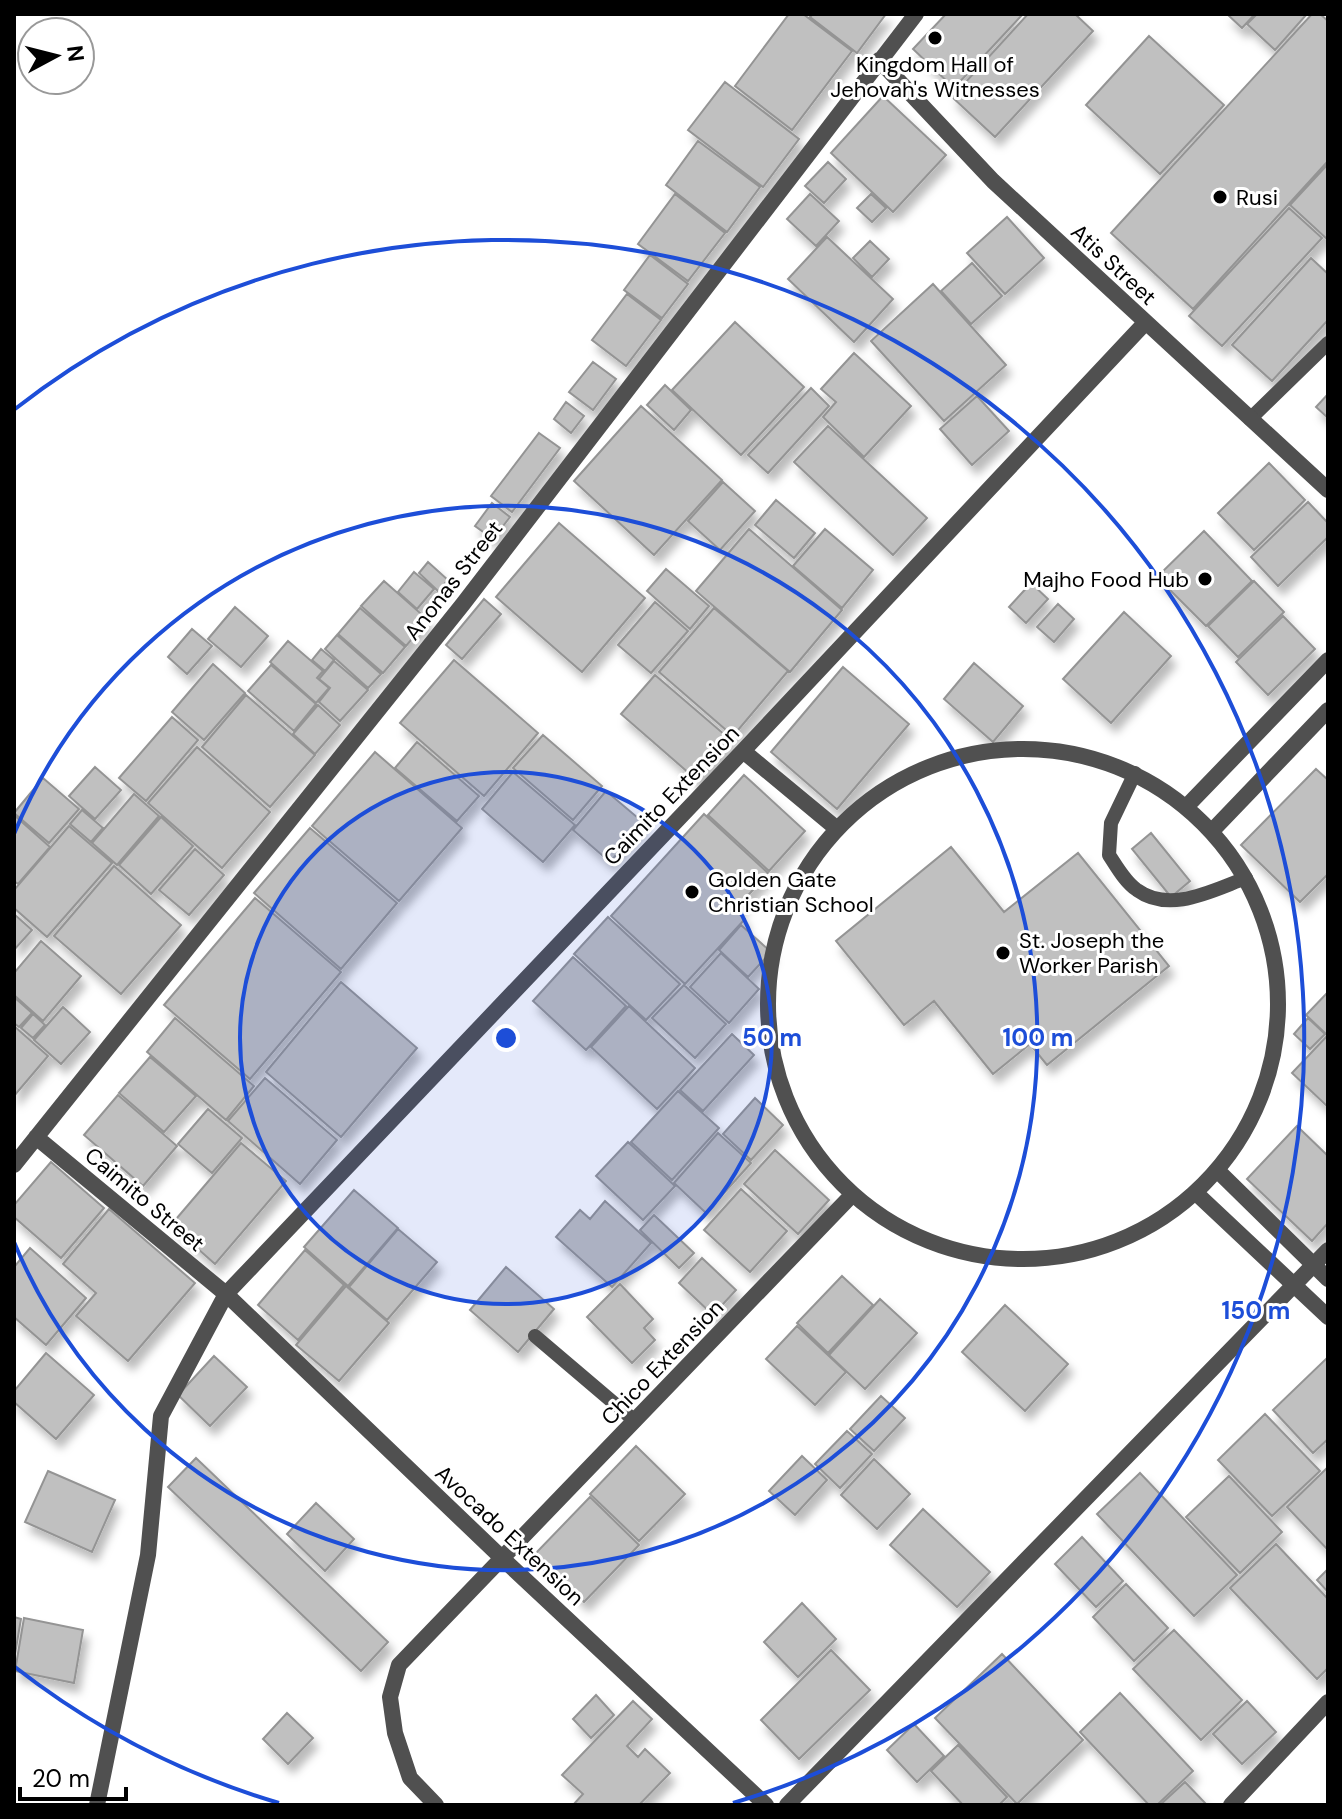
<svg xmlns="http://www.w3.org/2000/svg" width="1342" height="1819" viewBox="0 0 1342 1819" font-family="'DM Sans',sans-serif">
	<defs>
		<filter id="shadow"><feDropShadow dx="5" dy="9" stdDeviation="4" flood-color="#0004"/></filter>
	</defs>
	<rect width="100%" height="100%" fill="#fff"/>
	<!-- building -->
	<path fill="#c0c0c0" stroke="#949494" stroke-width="2" filter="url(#shadow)" d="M789 14H803L852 51 792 130 735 86Z
		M813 14H886L857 53 810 17Z
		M946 14H1023L954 88 913 49Z
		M1028 14H1075L1093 31 995 137 952 97Z
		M1227 14H1255L1242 28Z
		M1257 14H1307L1275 50 1247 24Z
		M1312 14H1320L1328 21V161L1193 309 1111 233Z
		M1149 36 1224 105 1160 174 1086 105Z
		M725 82 799 139 763 187 688 130Z
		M883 96 946 155 893 212 831 153Z
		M698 141 760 187 727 232 666 185Z
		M828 162 846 179 824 203 805 186Z
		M1328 164V240L1290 205Z
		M675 194 725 233 688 281 638 244Z
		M810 194 839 221 816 246 787 219Z
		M871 194 886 208 872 222 857 208Z
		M1289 208 1322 238 1222 346 1189 316Z
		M1007 217 1044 258 1005 294 967 253Z
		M827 237 893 299 854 342 788 279Z
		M870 241 889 259 872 277 853 258Z
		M650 255 688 284 662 318 624 290Z
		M1311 258 1328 274V320L1272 381 1232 345Z
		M972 263 1002 296 971 324 941 291Z
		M933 284 1006 365 944 421 871 341Z
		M627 294 661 320 626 366 592 340Z
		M735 322 804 387 741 455 672 390Z
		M854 353 911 406 864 457 823 417 836 402 821 389Z
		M593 362 616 379 593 410 569 392Z
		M665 385 691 410 674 430 647 405Z
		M811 388 829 406 768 473 748 455Z
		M1328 394V418L1316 407Z
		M977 396 1009 431 972 465 940 429Z
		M566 402 584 416 571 433 554 419Z
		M641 406 722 480 654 555 574 481Z
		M828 426 927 518 893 555 794 462Z
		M539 433 560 448 512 512 491 496Z
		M1269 463 1305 500 1254 550 1218 513Z
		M723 482 755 511 720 550 688 521Z
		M776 500 815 533 794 558 755 525Z
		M1308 502 1328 523V537L1278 586 1251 557Z
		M492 503 510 517 493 539 475 526Z
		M559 523 645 598 582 672 496 597Z
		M749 529 842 610 790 672 696 591Z
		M825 529 873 570 842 608 793 566Z
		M1204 531 1252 581 1206 626 1157 577Z
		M428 562 448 580 438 591 419 573Z
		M666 569 709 606 690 629 647 591Z
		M414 572 434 589 417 609 398 592Z
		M384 581 428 620 406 646 361 606Z
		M1254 581 1284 612 1238 657 1208 626Z
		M1031 583 1048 599 1026 623 1009 607Z
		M484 599 501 614 462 659 446 645Z
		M655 602 688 631 651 673 618 645Z
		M1058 604 1074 619 1054 642 1037 627Z
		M235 607 268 636 241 667 208 639Z
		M360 608 405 647 383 673 338 634Z
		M714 608 788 671 733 736 659 672Z
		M1124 612 1171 656 1111 723 1063 679Z
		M1283 616 1315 649 1268 695 1236 662Z
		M192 629 212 646 187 674 168 657Z
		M337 635 381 674 368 688 325 649Z
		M288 641 323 671 317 678 329 688 316 703 270 662Z
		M321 649 334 660 325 671 312 660Z
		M454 660 538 733 484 796 400 723Z
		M334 661 368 690 340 721 319 702 330 688 319 679Z
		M974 663 1023 706 993 742 944 699Z
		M213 664 245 693 204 740 172 712Z
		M271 665 316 704 294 731 248 691Z
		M843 667 909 724 837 809 771 752Z
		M655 675 732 741 698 781 621 714Z
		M246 695 315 755 270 807 202 747Z
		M318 705 340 725 315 754 293 734Z
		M172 717 198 740 146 801 119 778Z
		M543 735 602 786 573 820 513 768Z
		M417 742 479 796 457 821 395 768Z
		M197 747 270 812 222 868 148 803Z
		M375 752 462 828 399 901 312 826Z
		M95 767 121 790 95 819 69 796Z
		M1316 769 1328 780V874L1300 902 1241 845Z
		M513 772 575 825 543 862 482 809Z
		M744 775 805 831 769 871 708 815Z
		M43 778 79 809 49 843 14 813Z
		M606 791 644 823 610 862 573 830Z
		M134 794 159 816 117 865 92 843Z
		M82 810 103 828 91 842 70 824Z
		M704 814 768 873 735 910 745 919 685 984 611 916Z
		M14 815 50 847 18 884 14 881Z
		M161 817 193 846 151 894 119 865Z
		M69 826 112 863 47 937 14 908V890Z
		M310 828 397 903 341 969 254 893Z
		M1151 833 1190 881 1171 897 1132 849Z
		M951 847 1004 912 1078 853 1169 966 1047 1065 1030 1044 993 1074 934 1001 904 1025 836 941Z
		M195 849 224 875 189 915 159 890Z
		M114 866 181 925 121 994 54 936Z
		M255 898 341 972 250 1079 164 1005Z
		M14 914 32 930 14 950Z
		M608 917 680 984 646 1020 574 954Z
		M741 925 771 952 748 977 719 950Z
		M41 941 81 976 43 1021 14 995V973Z
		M721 953 759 989 729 1023 690 987Z
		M573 957 626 1006 586 1050 533 1001Z
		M341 982 417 1048 341 1137 266 1072Z
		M684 985 726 1024 695 1058 652 1018Z
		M1328 992V1033L1326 1034 1306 1015Z
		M14 997 32 1013 19 1027 14 1023Z
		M629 1006 695 1068 657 1109 591 1047Z
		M63 1007 90 1032 61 1064 34 1040Z
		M33 1014 45 1025 33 1038 21 1028Z
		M175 1018 254 1086 226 1120 147 1052Z
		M1308 1018 1325 1034 1310 1049 1294 1034Z
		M14 1026 48 1056 14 1096Z
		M732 1034 754 1055 703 1111 680 1090Z
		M1328 1035V1107L1292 1073Z
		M150 1057 196 1096 164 1132 119 1093Z
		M265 1078 337 1140 300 1184 228 1121Z
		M678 1091 719 1128 672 1180 631 1142Z
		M118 1095 177 1146 143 1186 84 1135Z
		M755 1098 783 1125 751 1160 723 1134Z
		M208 1109 242 1138 212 1173 178 1144Z
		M1297 1126 1328 1156V1223L1312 1241 1247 1179Z
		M718 1133 751 1163 706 1213 674 1183Z
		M628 1142 675 1186 643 1220 596 1176Z
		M241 1143 286 1181 215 1264 171 1225Z
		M775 1150 829 1200 798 1234 744 1184Z
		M51 1162 104 1208 61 1258 14 1217V1205Z
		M741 1189 787 1231 750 1272 704 1230Z
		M354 1190 398 1228 348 1286 304 1247Z
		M605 1201 651 1243 612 1287 556 1237 580 1210 590 1219Z
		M109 1209 195 1283 128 1361 76 1316 96 1293 63 1264Z
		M654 1215 694 1253 679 1268 640 1230Z
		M398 1229 437 1262 387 1320 349 1287Z
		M30 1248 86 1298 46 1345 14 1317V1267Z
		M305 1250 344 1285 298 1340 258 1305Z
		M702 1258 736 1290 713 1315 679 1283Z
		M506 1267 554 1309 518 1352 470 1310Z
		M842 1276 873 1305 828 1353 797 1323Z
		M620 1284 653 1319 644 1328 655 1340 632 1363 587 1317Z
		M346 1286 389 1323 339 1381 296 1345Z
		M880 1299 917 1333 865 1389 829 1355Z
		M1005 1305 1068 1364 1025 1411 962 1352Z
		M797 1326 846 1372 815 1405 766 1359Z
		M46 1353 94 1395 56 1439 14 1402V1391Z
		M214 1356 247 1387 210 1426 178 1395Z
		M1328 1357V1439L1313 1453 1273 1410Z
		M881 1396 905 1418 874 1451 850 1429Z
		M1265 1414 1320 1471 1272 1516 1218 1460Z
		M847 1431 872 1454 840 1488 815 1464Z
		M636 1446 685 1494 639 1541 590 1494Z
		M802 1456 827 1480 795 1515 769 1491Z
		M196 1458 388 1642 361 1671 168 1487Z
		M874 1459 910 1494 877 1529 841 1495Z
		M1327 1468 1328 1469V1550L1287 1507Z
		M48 1471 115 1500 92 1552 25 1522Z
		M1140 1473 1237 1575 1194 1616 1097 1514Z
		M1229 1476 1282 1532 1240 1573 1186 1517Z
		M590 1497 639 1545 584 1602 535 1554Z
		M316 1503 354 1539 325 1571 287 1534Z
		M923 1509 990 1572 957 1607 890 1545Z
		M1082 1537 1123 1581 1096 1607 1055 1564Z
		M1276 1544 1328 1599V1668L1317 1679 1230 1588Z
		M1328 1569V1592L1317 1580Z
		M1126 1584 1168 1628 1134 1661 1093 1617Z
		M802 1603 836 1639 798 1677 764 1642Z
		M14 1617 21 1619 14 1660Z
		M24 1618 83 1630 74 1683 15 1671Z
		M1174 1630 1242 1700 1201 1740 1133 1669Z
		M831 1650 870 1690 799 1759 761 1720Z
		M1002 1654 1083 1740 1017 1804 935 1718Z
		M1120 1693 1193 1771 1157 1805H1149L1080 1732Z
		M596 1695 614 1715 591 1738 573 1719Z
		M633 1701 652 1719 627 1746 638 1757 645 1749 670 1773 639 1805H573L583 1794 562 1775Z
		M1247 1701 1276 1732 1242 1764 1213 1734Z
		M287 1713 313 1738 288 1764 263 1739Z
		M914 1724 944 1756 917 1782 887 1750Z
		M958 1745 1007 1797 999 1805H963L931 1771Z
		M1185 1782 1207 1805H1160Z"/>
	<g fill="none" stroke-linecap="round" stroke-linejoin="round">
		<!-- service -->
		<path stroke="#505050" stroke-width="14" d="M1250 419 1328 343
			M1135 773 1111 823 1109 855C1117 867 1125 882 1137 890 1170 914 1213 890 1246 878
			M535 1336 635 1421"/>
		<!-- minor -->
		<path stroke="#505050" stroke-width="16" d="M879 60 993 181 1328 490
			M768 1004a255 255 0 1 1 510 0a255 255 0 1 1-510 0Z
			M743 751 836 828
			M1186 807 1328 660
			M1212 831 1328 710
			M36 1137 226 1294 503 1559 766 1805
			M14 1165 463 604 916 14
			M1218 1171 1328 1279
			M1197 1194 1328 1317
			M97 1805 148 1555 161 1416 226 1294 743 751 1145 323
			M436 1805 410 1778 395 1733 390 1697 399 1665 852 1195
			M787 1805 1328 1250
			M1231 1805 1328 1702"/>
	</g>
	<!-- distance rings -->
	<circle cx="506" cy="1038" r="266" fill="#1d4ed8" fill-opacity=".12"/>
	<g fill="none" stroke="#1d4ed8" stroke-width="4">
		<circle cx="506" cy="1038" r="266"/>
		<path d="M14 834A532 532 0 1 1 14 1242"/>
		<path d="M279 1803A798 798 0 0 1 15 1667M15 409A798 798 0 1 1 733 1803"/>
	</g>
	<!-- markers -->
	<g fill="#000" stroke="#fff" stroke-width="3">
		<circle cx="935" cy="38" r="8"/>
		<circle cx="1220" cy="197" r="8"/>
		<circle cx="1205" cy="579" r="8"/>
		<circle cx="692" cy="892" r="8"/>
		<circle cx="1003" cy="953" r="8"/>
	</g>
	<g text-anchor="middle" stroke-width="6" stroke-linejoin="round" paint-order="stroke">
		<!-- poi labels -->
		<g font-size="22" fill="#000" stroke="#fff" text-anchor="start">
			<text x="935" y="72" text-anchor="middle">Kingdom Hall of<tspan x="935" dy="25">Jehovah's Witnesses</tspan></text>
			<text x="1236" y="205">Rusi</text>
			<text x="1189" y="587" text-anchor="end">Majho Food Hub</text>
			<text x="708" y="887">Golden Gate<tspan x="708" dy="25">Christian School</tspan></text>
			<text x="1019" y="948">St. Joseph the<tspan x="1019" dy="25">Worker Parish</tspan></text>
		</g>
		<!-- street labels -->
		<g font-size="22" fill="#000" stroke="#fff">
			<text transform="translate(1114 264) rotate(43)" y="8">Atis Street</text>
			<text transform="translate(453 580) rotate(-52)" y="8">Anonas Street</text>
			<text transform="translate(671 795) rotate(-46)" y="8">Caimito Extension</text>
			<text transform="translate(145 1199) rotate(40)" y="8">Caimito Street</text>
			<text transform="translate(662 1362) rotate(-46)" y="8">Chico Extension</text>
			<text transform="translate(510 1535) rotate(43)" y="8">Avocado Extension</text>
		</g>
	</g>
	<circle cx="506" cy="1038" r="12" fill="#1d4ed8" stroke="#fff" stroke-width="4"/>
	<g font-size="24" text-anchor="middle" font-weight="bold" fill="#1d4ed8" stroke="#fff" stroke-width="6" stroke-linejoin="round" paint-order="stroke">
		<text x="772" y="1046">50 m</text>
		<text x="1038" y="1046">100 m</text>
		<text x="1256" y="1319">150 m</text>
	</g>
	<!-- border -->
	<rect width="1342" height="1819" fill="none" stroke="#000000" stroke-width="32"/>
	<!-- north arrow -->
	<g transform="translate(56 56) rotate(83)"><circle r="38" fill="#ffffff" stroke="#999999" stroke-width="2"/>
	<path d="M0-6L14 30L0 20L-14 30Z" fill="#000000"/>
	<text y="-12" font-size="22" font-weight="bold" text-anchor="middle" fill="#000000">N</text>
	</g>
	<!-- scale -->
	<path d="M20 1787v12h106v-12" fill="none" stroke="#000000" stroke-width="4"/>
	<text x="32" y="1787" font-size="24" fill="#000000" stroke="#ffffff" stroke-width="6" paint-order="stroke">20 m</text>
</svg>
